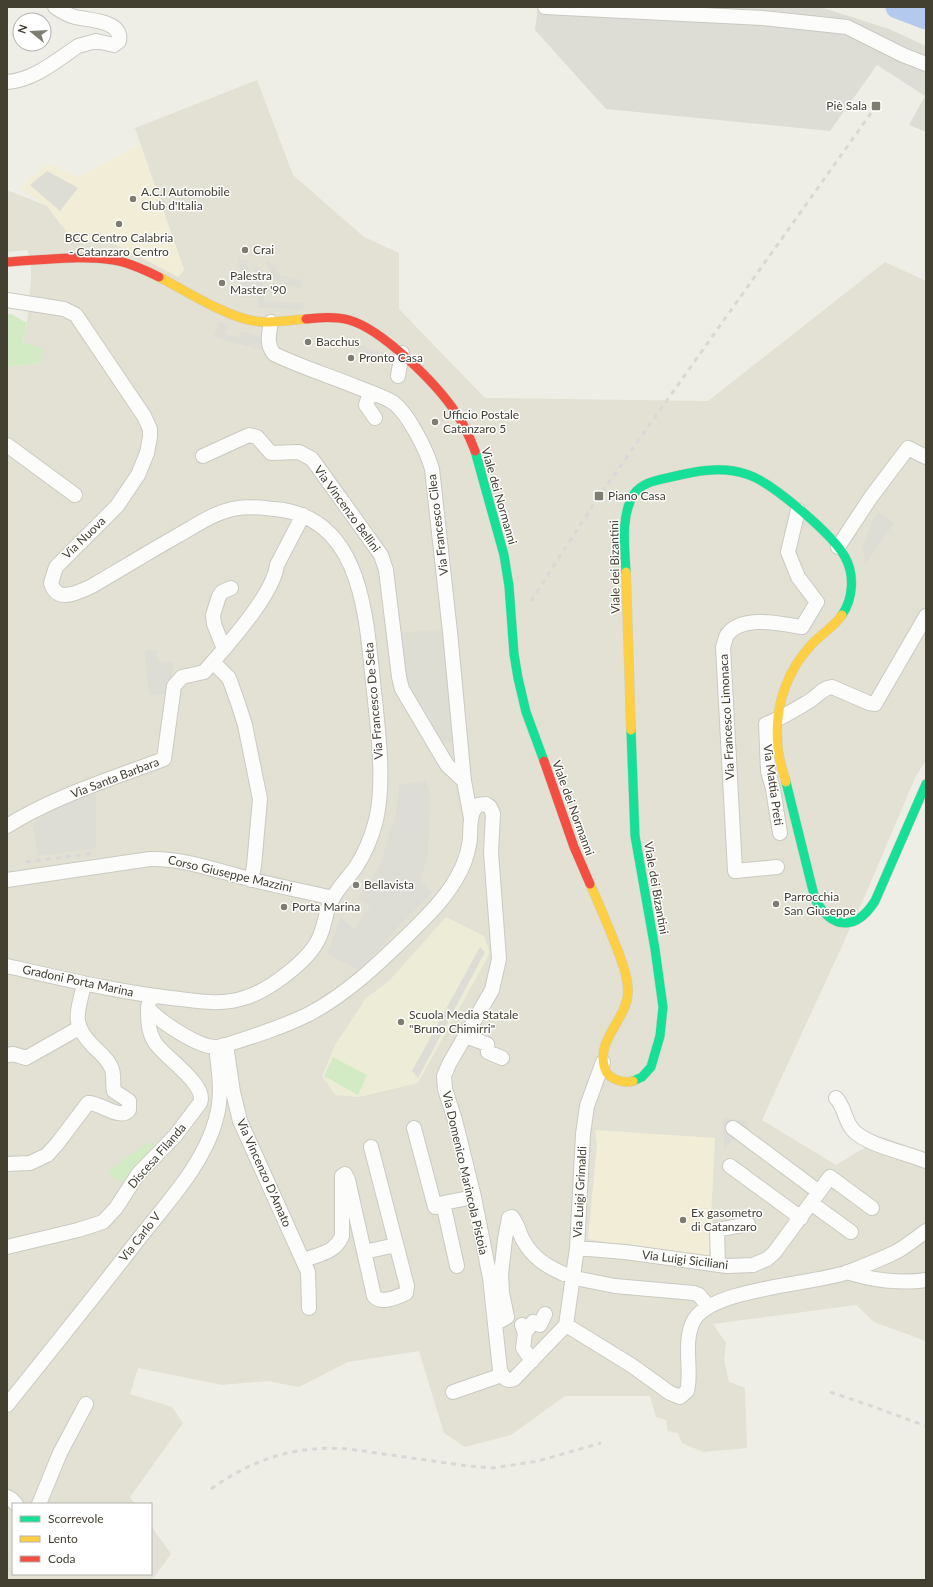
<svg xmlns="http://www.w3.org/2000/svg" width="933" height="1587" viewBox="0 0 933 1587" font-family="Lato,sans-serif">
	<rect width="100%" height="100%" fill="#eeeee6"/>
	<!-- residential -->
	<path fill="#e3e1d3" d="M257 80 293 175 364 237 399 253V309L485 398 708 401 885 262 926 281V760L915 778 864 898 762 1120 836 1165 882 1137 926 1152V1341L874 1322 856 1305 713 1324 726 1343 724 1360 729 1382 745 1388 747 1448 703 1452 682 1443 678 1433 668 1431 666 1420 656 1417 650 1396H565L511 1435 465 1447 444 1433 419 1351 348 1362 299 1387 268 1381 222 1385 138 1368 130 1394 172 1407 183 1423 130 1497 135 1504H13V1574H151V1526L171 1554 152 1580H7V367L40 363 23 342 27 323 31 280V259L27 250 7 252V190L47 206 61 225 91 242 95 237 124 248 178 277 184 270 135 128Z"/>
	<!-- commercial -->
	<path fill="#f2edd7" d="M140 144 184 270 178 277 124 248 95 237 92 242 67 232 47 206 20 188 28 180 46 165H53L78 177Z
		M595 1130 715 1138 709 1260 588 1239 597 1144Z"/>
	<!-- industrial -->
	<path fill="#deddd4" d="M441 629 450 688 452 742 439 743 406 688 401 633Z"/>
	<!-- education -->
	<path fill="#edecd7" d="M446 917 484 936 490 953 418 1083 359 1097 335 1095 322 1076 335 1045 366 998 389 981Z"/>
	<!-- green -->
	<path fill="#d3ebc4" d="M7 314H11L27 323 23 342 44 349 40 363 7 367Z
		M333 1057 367 1075 358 1095 324 1076Z
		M151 1142 159 1149 125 1182 112 1178 108 1171 147 1143 149 1144Z"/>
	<!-- parking -->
	<path fill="#ddddd6" d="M538 7H820L889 29 926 46V132L909 125 925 96 877 65 830 131 606 109 535 30Z
		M47 171 78 188 60 211 30 185Z
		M239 260H247L253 297H241Z
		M269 261 281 276 302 280 301 288 280 283 272 277 266 263Z
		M254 267H261L264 301 302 303 304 309 259 308Z
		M219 322 228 325 225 334 238 338 241 331 264 338 261 350 214 337Z
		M358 344 393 357 391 364 356 350Z
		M879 512 894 523 865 565 863 548 873 519Z
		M157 650V660L174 662 167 694 149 695 145 651Z
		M426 780 430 793 428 855 420 880 432 893 393 932 360 971 327 954 341 917 354 929 370 906 358 899 380 865 395 816 399 791 398 785Z
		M96 789V848L38 856 33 824 53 807Z
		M480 947 485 952 418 1078 412 1071Z
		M723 1118 747 1121 749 1135 738 1134 724 1150Z"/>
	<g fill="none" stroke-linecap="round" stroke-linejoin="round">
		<!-- river -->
		<path stroke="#b3caee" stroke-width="23" d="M897 7 926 18"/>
		<!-- street casing -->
		<g stroke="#cacac2" stroke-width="16">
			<path id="street" d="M545 7 763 18 847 27 903 55 926 64
				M7 82C34 80 56 61 78 46L96 41 114 45 119 41C123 20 87 20 75 17 67 15 61 11 55 7
				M7 300 64 309 76 315 144 416 150 429V437L147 453 138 475 117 506 56 567 51 583C57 604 79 592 92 586 121 569 149 552 177 536 197 525 216 511 238 508 250 506 263 508 275 509 365 517 366 622 374 691 378 729 385 783 376 820 372 836 365 853 356 867 347 879 335 891 329 905 325 917 324 929 318 940 308 961 269 990 247 997 225 1005 203 1002 180 999 122 993 64 979 7 966
				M271 322C269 334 266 344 274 354 301 367 330 376 357 387 369 392 383 396 394 403 409 415 427 451 432 469L450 632 464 781 471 818
				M398 376 402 353
				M370 392 366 405 375 418
				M7 445 75 495
				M203 456 249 435 257 437 271 453 299 452 312 459 381 555 386 570 399 677 402 689 447 765 464 781
				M838 547 871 497 908 448 926 457
				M224 649C240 630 274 590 277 565L303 515
				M213 662 229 678 238 703 245 725 260 799 254 866 251 880
				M7 826C55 796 111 779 164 759L174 686 182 677 204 672 224 649 214 624 213 615 219 596 222 592 231 588
				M780 833 773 789 768 771 766 724C782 718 796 709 811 700 818 695 823 688 832 687L869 703 875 704 926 616
				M777 867 735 871 723 647C725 643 725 638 727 635 742 614 781 624 802 627L817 602 798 577 788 552 798 510
				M7 880 150 859C182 858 215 870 246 878 275 886 304 891 333 898
				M150 996 148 1008C159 1021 199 1048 217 1047 220 1047 223 1045 226 1045L233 1092 240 1121 308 1272 309 1308
				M465 1036 487 1044 488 1052 502 1058
				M226 1045C254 1036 283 1027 309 1014 347 994 378 964 409 934 426 917 444 900 456 879 462 869 467 857 469 845 472 833 467 814 478 805L486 804 490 807 493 814 491 852 499 959 492 990 449 1064 444 1076 445 1089 455 1120 474 1197 490 1278 500 1370C503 1377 506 1382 514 1379L566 1325 631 1365 670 1393 680 1397 687 1391 688 1386C691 1365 683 1340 694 1320 713 1288 812 1285 848 1272 863 1266 888 1257 901 1249 910 1243 918 1237 926 1231
				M7 1055 13 1054 26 1058 79 1028
				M836 1098C845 1107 844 1120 853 1130 866 1145 907 1153 926 1161
				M414 1128 435 1207
				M733 1128 819 1192
				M7 1164 30 1163 47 1155 57 1144 88 1103C100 1102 120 1121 129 1110V1101L114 1091C112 1083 115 1075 111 1067 106 1057 100 1053 93 1046 70 1022 78 1013 84 984
				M730 1166 801 1218
				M811 1203 851 1232
				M7 1247 78 1230 103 1222 116 1208 138 1174 175 1136 200 1103C208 1084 162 1056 154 1041 148 1031 148 1019 148 1008
				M577 1248 625 1252 727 1266 753 1265 767 1259 774 1253 830 1177 872 1208
				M364 1252 396 1245
				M304 1260C319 1254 335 1253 342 1236V1176L345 1174 348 1180 374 1296C382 1305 397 1297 406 1293L407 1286 371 1147
				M718 1265 717 1230 748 1224
				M457 1266 443 1203 474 1197
				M847 1272C870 1280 902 1284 926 1280
				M580 1279 615 1286 694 1293 699 1295 708 1306
				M495 1324 507 1317 502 1293 501 1274 505 1239 509 1218 512 1217C518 1224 519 1233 523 1240 533 1258 546 1266 564 1274
				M522 1325 525 1333 523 1348 532 1361
				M566 1325 577 1248 583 1134 587 1106 603 1062
				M525 1333 533 1322 540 1325 545 1314
				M453 1392 502 1375
				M7 1405C52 1349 97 1293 141 1236 168 1202 205 1162 216 1119 223 1095 219 1071 216 1047
				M7 1497 11 1499 16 1504
				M39 1504 60 1453 86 1404"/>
		</g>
		<!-- fast casing -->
		<g stroke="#cecdbc" stroke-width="10">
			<path id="fast" d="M475 451 504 555 509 586 514 654 518 678 526 712 544 761
				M626 572C625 548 620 516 634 494 642 482 658 480 671 477 696 471 721 466 746 474 771 481 833 535 845 557 855 575 853 599 842 615
				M631 730 635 836 655 949 663 1007 660 1036 651 1067 642 1077 633 1081
				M786 782 815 899C832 930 856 931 875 901L926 784"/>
		</g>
		<!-- slow casing -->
		<g stroke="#cecdbc" stroke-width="10">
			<path id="slow" d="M159 277C186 291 225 316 254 321 271 324 290 320 306 319
				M626 572 631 730
				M786 782C783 771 779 760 778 749 774 710 785 674 811 645 821 634 834 627 842 615
				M590 884C600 906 609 928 618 951 623 965 628 978 628 992 627 1020 595 1040 605 1069 608 1079 624 1084 633 1081"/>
		</g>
		<!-- jam casing -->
		<g stroke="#cecdbc" stroke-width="10">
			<path id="jam" d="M7 262C42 260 78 255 113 260 128 262 145 270 159 277
				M306 319C321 317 335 316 349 320 382 329 437 384 456 413 464 424 470 438 475 451
				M544 761 574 847 590 884"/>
		</g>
		<!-- street -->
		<use href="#street" stroke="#fcfcfb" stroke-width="14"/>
		<!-- fast -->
		<use href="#fast" stroke="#16e098" stroke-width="9"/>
		<!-- slow -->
		<use href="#slow" stroke="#ffcf43" stroke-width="9"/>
		<!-- jam -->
		<use href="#jam" stroke="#f24e42" stroke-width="9"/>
		<!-- rail -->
		<path stroke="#d8d8d7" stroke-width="3" stroke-dasharray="5 5" stroke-linecap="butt" d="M531 601 599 496 876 106
			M26 862 96 853
			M830 1392 866 1404 926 1426
			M211 1489C255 1458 296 1445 349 1449L468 1466 493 1468 538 1461 601 1443"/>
	</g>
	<!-- markers -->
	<g fill="#7f7d71" stroke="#fff" stroke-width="1.5">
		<rect x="871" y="101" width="10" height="10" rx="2"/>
		<circle cx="133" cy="199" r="4"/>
		<circle cx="119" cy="224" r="4"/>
		<circle cx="245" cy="250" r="4"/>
		<circle cx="222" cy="283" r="4"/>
		<circle cx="308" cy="342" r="4"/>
		<circle cx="351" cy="358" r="4"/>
		<circle cx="435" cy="422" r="4"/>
		<rect x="594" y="491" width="10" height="10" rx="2"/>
		<circle cx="356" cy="885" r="4"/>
		<circle cx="776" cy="904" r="4"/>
		<circle cx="284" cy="907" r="4"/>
		<circle cx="401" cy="1022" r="4"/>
		<circle cx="683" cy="1220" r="4"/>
	</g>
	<g text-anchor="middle" stroke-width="3" stroke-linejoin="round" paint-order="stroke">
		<!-- poi labels -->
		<g font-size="12" fill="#434032" stroke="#fff" text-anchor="start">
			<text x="867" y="110" text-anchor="end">Piè Sala</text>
			<text x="141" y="196">A.C.I Automobile<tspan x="141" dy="14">Club d'Italia</tspan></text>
			<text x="119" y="242" text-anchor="middle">BCC Centro Calabria<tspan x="119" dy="14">- Catanzaro Centro</tspan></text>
			<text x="253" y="254">Crai</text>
			<text x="230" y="280">Palestra<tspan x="230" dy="14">Master '90</tspan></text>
			<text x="316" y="346">Bacchus</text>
			<text x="359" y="362">Pronto Casa</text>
			<text x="443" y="419">Ufficio Postale<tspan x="443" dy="14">Catanzaro 5</tspan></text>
			<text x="608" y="500">Piano Casa</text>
			<text x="364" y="889">Bellavista</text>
			<text x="784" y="901">Parrocchia<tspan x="784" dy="14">San Giuseppe</tspan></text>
			<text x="292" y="911">Porta Marina</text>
			<text x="409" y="1019">Scuola Media Statale<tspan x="409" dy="14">"Bruno Chimirri"</tspan></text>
			<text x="691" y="1217">Ex gasometro<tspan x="691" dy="14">di Catanzaro</tspan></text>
		</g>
		<!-- street labels -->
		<g font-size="12" fill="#434032" stroke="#fff">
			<text transform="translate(499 496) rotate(74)" y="4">Viale dei Normanni</text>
			<text transform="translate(347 509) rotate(54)" y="4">Via Vincenzo Bellini</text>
			<text transform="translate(438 525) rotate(-97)" y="4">Via Francesco Cilea</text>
			<text transform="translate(84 538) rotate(-44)" y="4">Via Nuova</text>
			<text transform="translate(615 567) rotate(-91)" y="4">Viale dei Bizantini</text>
			<text transform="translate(374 701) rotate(-95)" y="4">Via Francesco De Seta</text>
			<text transform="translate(727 717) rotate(-93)" y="4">Via Francesco Limonaca</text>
			<text transform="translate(115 778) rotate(-21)" y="4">Via Santa Barbara</text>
			<text transform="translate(773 785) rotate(82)" y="4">Via Mattia Preti</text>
			<text transform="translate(573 808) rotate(70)" y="4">Viale dei Normanni</text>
			<text transform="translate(230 874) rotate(13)" y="4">Corso Giuseppe Mazzini</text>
			<text transform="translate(656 888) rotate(80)" y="4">Viale dei Bizantini</text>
			<text transform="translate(78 981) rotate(12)" y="4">Gradoni Porta Marina</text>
			<text transform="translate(157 1156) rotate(-49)" y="4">Discesa Filanda</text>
			<text transform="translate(264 1173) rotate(66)" y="4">Via Vincenzo D'Amato</text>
			<text transform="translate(465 1173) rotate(77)" y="4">Via Domenico Marincola Pistoia</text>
			<text transform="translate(580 1192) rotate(-87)" y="4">Via Luigi Grimaldi</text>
			<text transform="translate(140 1237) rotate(-52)" y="4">Via Carlo V</text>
			<text transform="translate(685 1260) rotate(7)" y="4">Via Luigi Siciliani</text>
		</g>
	</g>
	<!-- border -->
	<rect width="933" height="1587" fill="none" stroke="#434032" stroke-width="16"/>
	<!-- legend -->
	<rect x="12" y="1503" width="140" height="72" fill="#ffffff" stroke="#b4b3ad"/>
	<rect x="20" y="1516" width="20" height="6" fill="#16e098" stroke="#b4b3ad"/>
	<text x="48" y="1523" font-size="12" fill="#434032">Scorrevole</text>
	<rect x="20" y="1536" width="20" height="6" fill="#ffcf43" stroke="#b4b3ad"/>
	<text x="48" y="1543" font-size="12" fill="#434032">Lento</text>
	<rect x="20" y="1556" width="20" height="6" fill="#f24e42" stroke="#b4b3ad"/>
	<text x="48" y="1563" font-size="12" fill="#434032">Coda</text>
	<!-- north arrow -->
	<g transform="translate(32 32) rotate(288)"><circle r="19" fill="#ffffff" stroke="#b4b3ad"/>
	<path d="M0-3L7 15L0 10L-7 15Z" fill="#7f7d71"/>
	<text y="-6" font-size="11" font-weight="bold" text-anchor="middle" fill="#434032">N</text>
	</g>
</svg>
